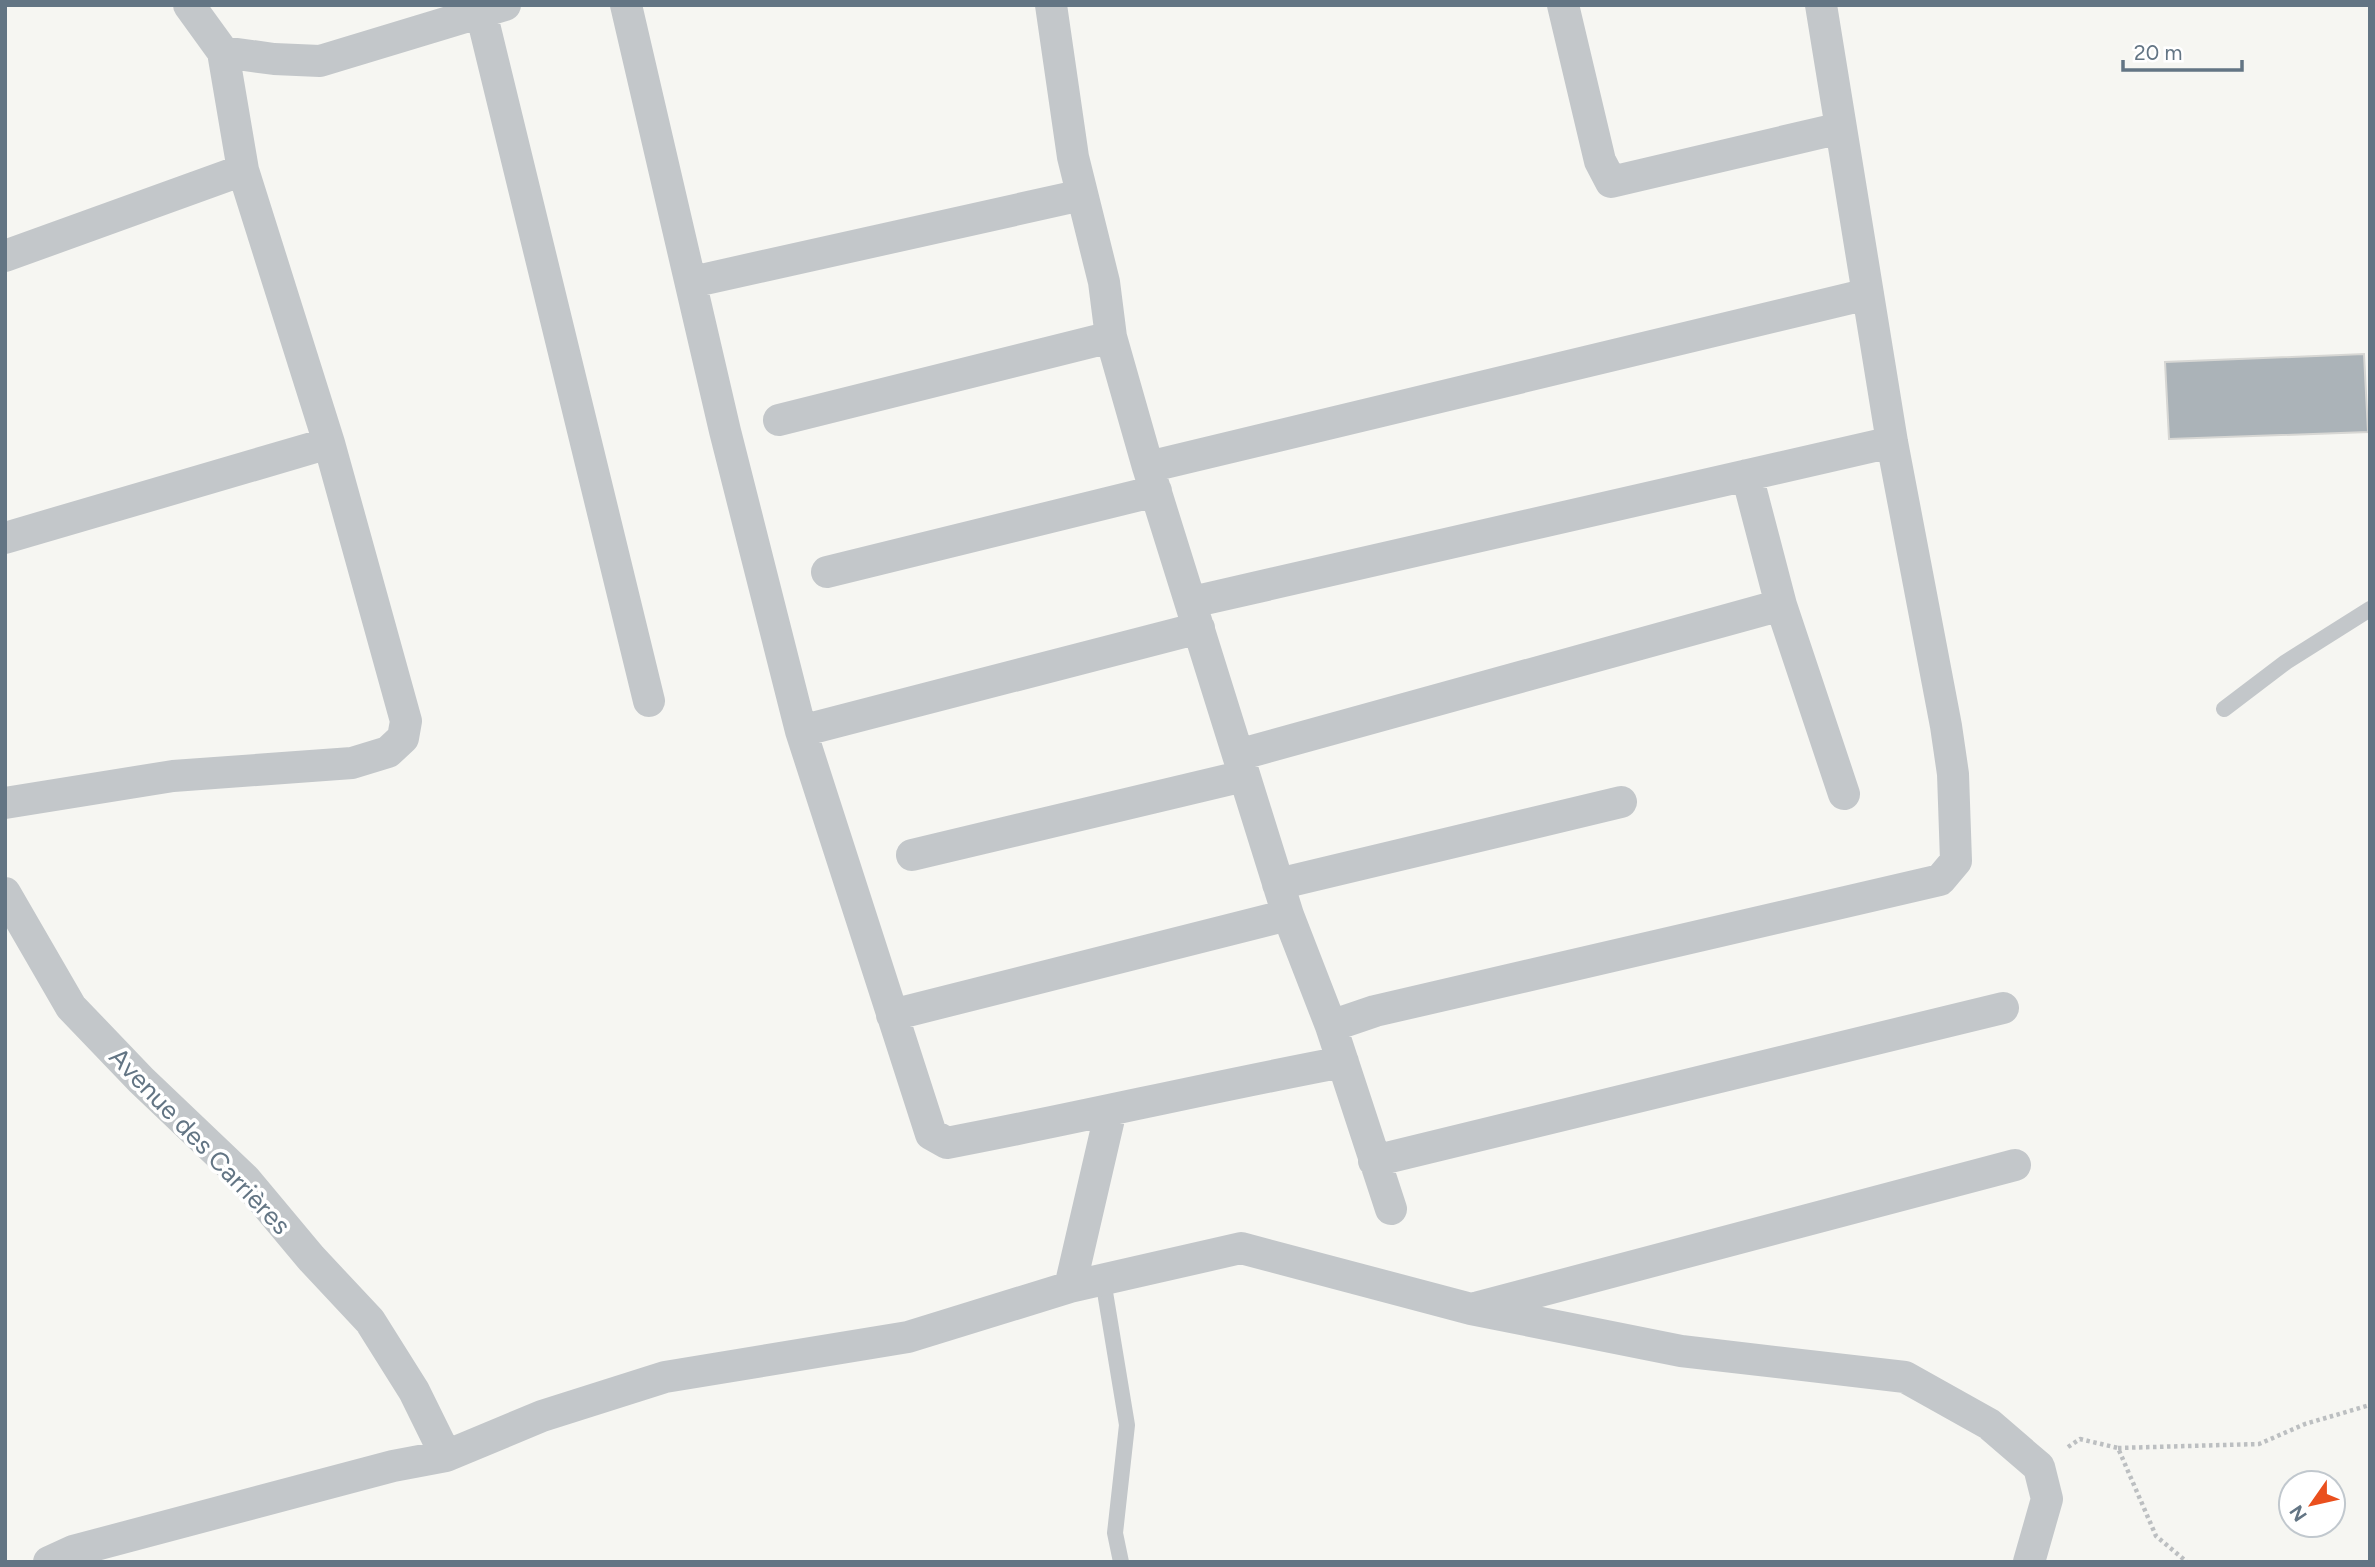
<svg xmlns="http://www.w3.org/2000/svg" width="2375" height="1567" viewBox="0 0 2375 1567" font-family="Figtree,sans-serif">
	<rect width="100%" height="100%" fill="#f6f6f2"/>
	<!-- building -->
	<path fill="#abb3b8" stroke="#d7d7d4" stroke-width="2" d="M2364 354 2368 432 2169 439 2165 362Z"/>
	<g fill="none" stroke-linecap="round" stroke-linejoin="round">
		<!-- path -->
		<path stroke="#bcbfc1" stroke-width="4.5" stroke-dasharray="3.5 3.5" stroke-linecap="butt" d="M2068 1447 2080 1439 2118 1448 2156 1536 2187 1562
			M2118 1448 2259 1444 2305 1424 2370 1405"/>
		<!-- lane -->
		<path stroke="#c3c7ca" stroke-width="16" d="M2224 709 2286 662 2370 609
			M1103 1280 1127 1425 1115 1533 1121 1562"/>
		<!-- street -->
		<path stroke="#c3c7ca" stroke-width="32" d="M189 5 223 52 274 59 320 61 505 5
			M626 5 725 431 801 731 931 1134 947 1143C1079 1118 1210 1087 1343 1062
			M1051 5 1073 157 1104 282 1111 337 1148 467 1288 915 1331 1026 1391 1209
			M1563 5 1600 161 1611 182 1841 128
			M481 12 649 701
			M5 256 243 170
			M692 282 1082 195
			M779 420 1111 337
			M1148 467 1868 294
			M1747 475 1781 605 1844 794
			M5 538 329 443
			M827 572 1156 491
			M1192 602 1892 442
			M801 731 1199 628
			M1238 755 1781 605
			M5 803 173 776 352 763 388 752 403 738 406 721 329 443 243 170 223 52
			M912 855 1244 776
			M1278 884 1621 802
			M5 893 71 1007 141 1080 245 1179 311 1258 370 1321 414 1391 446 1456
			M892 1015 1288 915
			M1331 1026 1375 1011 1940 880 1956 861 1953 774 1946 726 1892 442 1821 5
			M1374 1161 2003 1008
			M1070 1287 1111 1110
			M1479 1307 2015 1165
			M49 1562 73 1551 393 1466 446 1456 542 1416 665 1377 908 1337 1070 1287 1241 1248 1471 1309 1681 1351 1905 1377 1989 1424 2039 1467 2047 1499 2029 1562"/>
	</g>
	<g text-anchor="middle" stroke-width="7" stroke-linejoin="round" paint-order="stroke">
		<!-- street labels -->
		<g font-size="26" fill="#637584" stroke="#fff">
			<text transform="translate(200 1141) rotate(46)" y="9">Avenue des Carrières</text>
		</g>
	</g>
	<!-- border -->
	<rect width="2375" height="1567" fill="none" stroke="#637584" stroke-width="14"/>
	<!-- north arrow -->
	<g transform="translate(2312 1504) rotate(236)"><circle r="33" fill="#ffffff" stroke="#c1c8ce" stroke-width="2"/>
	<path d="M0-5L12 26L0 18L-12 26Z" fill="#ea4f1d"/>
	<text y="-10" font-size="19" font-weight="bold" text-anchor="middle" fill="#637584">N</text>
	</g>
	<!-- scale -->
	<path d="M2123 60v10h119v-10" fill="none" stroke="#637584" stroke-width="3.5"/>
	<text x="2134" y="60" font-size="21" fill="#637584" stroke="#ffffff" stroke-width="5" paint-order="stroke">20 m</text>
</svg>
